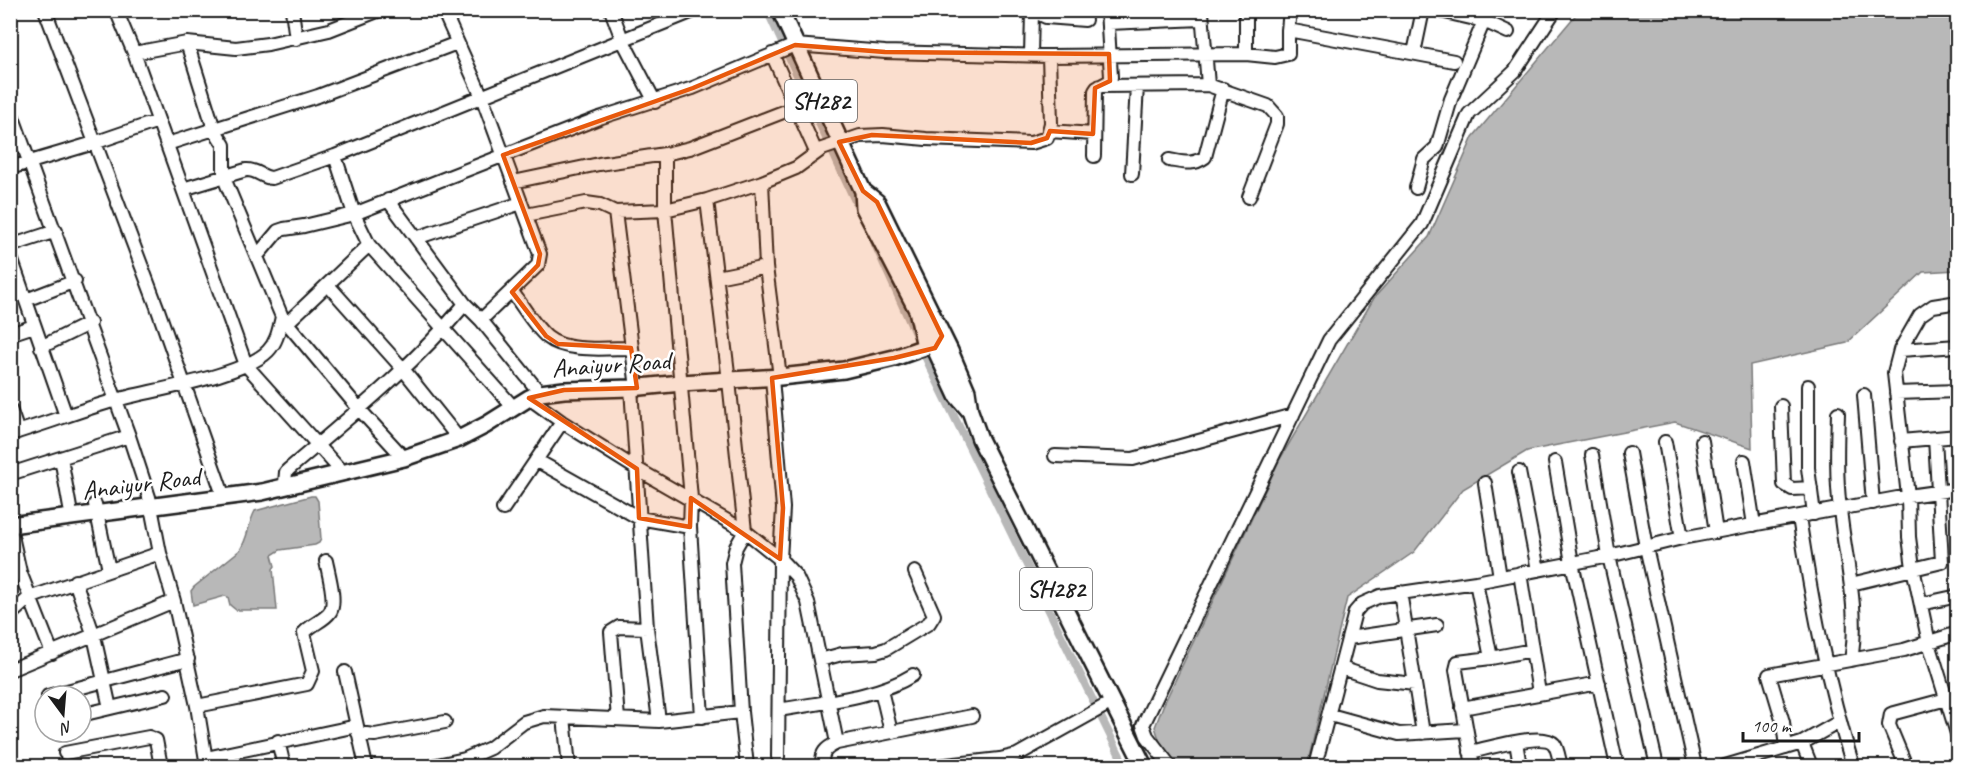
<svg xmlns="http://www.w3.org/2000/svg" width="1968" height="777" viewBox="0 0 1968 777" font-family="Caveat,sans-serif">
	<rect width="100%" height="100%" fill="#fff"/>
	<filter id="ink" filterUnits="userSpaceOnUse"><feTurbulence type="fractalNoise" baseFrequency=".0167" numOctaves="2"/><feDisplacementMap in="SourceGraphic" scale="12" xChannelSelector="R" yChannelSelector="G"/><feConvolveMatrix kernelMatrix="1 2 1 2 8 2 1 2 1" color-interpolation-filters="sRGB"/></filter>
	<g filter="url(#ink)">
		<!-- water -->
		<path fill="#b8b8b8" stroke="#7a7a7a" stroke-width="1.5" d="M1579 11H1957V270L1923 272 1847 343 1750 365 1752 448 1675 422 1527 451 1463 489 1414 552 1347 598 1307 766H1170L1166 760 1155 727 1163 706 1280 459 1374 298 1429 237 1473 137Z
			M311 496H315L318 501 321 539 319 543 315 545 280 550 272 555 275 566 273 569 277 610H236L230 605 228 597 225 596 193 605 191 591 194 587 240 550C248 538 248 524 255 511Z"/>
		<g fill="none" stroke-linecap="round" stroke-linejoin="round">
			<!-- canal -->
			<path stroke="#b8b8b8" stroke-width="8" d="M767 10 861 214
				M874 242 930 367 1125 766"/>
			<!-- minor casing -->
			<g stroke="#1c1c1c" stroke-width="16">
				<path id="minor" d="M45 10 157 307 221 489 222 498
					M116 10 134 53 246 365 342 472
					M292 10 296 39
					M443 10 482 97 540 254 538 265 481 320 540 393
					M611 10 622 39 655 102
					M1031 10 1046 17 1085 20
					M1436 10 1484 21 1508 32
					M1202 12 1208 85
					M1108 23 1202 19
					M1288 30 1290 10
					M187 43 214 129 224 145V178L282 317 360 410 404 458
					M134 53 187 43 236 48 268 44 329 30 380 10
					M1414 53 1423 10
					M772 54 816 152
					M1246 54V10
					M1031 55 1032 12
					M1100 86 1208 85 1268 106 1277 116V124L1249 197
					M10 109 129 436 149 497 160 553 174 601 10 670
					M1050 131 1093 134
					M167 144 318 96 457 43
					M665 154V210L691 498 690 527 702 717
					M335 156 354 214 369 245 514 408
					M1094 156 1095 91 1097 88 1110 81 1111 77 1107 10
					M1169 160C1182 162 1193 166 1205 157L1223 89
					M10 168 94 143 158 121
					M1132 174 1137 86
					M513 182 599 164 665 154 690 148 796 107
					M762 182 766 267 780 377
					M1416 188 1424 159 1437 147 1451 99 1484 21
					M183 189 246 170C257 169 262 178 272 178L335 156 696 10
					M388 200 465 304 481 320
					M615 212 637 388
					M526 215 586 203 600 205 615 212 665 210 707 200 762 182 796 168 822 149 860 136 883 135 926 139 1031 143 1047 138 1051 123 1049 56
					M416 238 521 203
					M10 246 56 231
					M10 255 66 416
					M257 256 278 231 284 229 304 226 354 214 599 118 693 88 795 45 885 52 1049 56 1246 54 1275 57 1288 54V30L1454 61
					M717 277 766 267
					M328 285 403 369 459 439
					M512 292C523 306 534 326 547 337 566 353 607 348 631 348
					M26 300 75 281
					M1958 302 1933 306 1920 315 1900 350 1894 373 1908 496 1909 537 1913 568 1929 643 1958 737
					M287 323 369 245
					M10 334 34 326
					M41 347 90 323
					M1900 350 1958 346
					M772 378 783 508 780 559 796 576 808 602 837 743C826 748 820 753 823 766
					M1808 386V468L1814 514
					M631 388 647 628 659 721
					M1896 393 1958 391
					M1864 395 1873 503
					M529 398 562 422 637 469 745 531 780 559 778 757
					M1781 406 1784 484 1792 489 1811 488
					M10 409 18 432
					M1838 413C1837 445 1836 478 1840 509 1845 560 1860 609 1851 660
					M10 434C46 424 80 410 116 400 152 390 244 376 268 351 277 342 279 329 282 317
					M1702 441 1716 532
					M1901 441 1958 436
					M1665 442 1682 538
					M1629 453 1646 547 1695 766
					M1592 455 1609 556 1657 766
					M1055 456 1133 459 1293 415
					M61 458 70 508
					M536 460 639 518 690 527
					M1744 461 1754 525
					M1555 462 1572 563 1617 766
					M1519 472 1538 570
					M10 474 129 436
					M285 483 286 472 289 469C350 417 413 366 465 304
					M1485 483 1500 577
					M95 504 109 570
					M503 509 562 422
					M1799 517C1812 603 1827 683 1853 766
					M10 527 20 572 52 653
					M1520 573 1539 693
					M75 581 94 636 110 708
					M1851 584 1942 562 1935 438
					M1400 592 1415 684
					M174 601 197 706 207 766
					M1921 604 1958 596
					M10 615 29 598 160 553
					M1349 638 1437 625
					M1491 658 1532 650
					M820 660 842 654 876 652 886 649 929 623 934 615 915 572
					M1341 668 1377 680 1415 684 1423 733
					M345 672 357 726
					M881 690 891 732
					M48 696 188 659
					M197 706 307 684 313 671 304 633C311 624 324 621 330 612 337 602 328 572 326 561
					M1462 708 1599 683
					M779 710C822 702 876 698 913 675
					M741 712 747 766
					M81 715 165 695
					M1330 715 1399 734 1466 730
					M564 717 569 766
					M618 719 611 632 619 627 647 628
					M44 723H45
					M358 733 375 735 445 722
					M278 741 284 766
					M1516 742 1520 766
					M837 743 972 716
					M1802 743 1839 722
					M1786 748 1783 722 1769 675 1904 650 1958 633
					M1470 752C1486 749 1544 731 1554 744 1558 749 1559 760 1561 766
					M65 753 149 737 156 740 161 766
					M206 758 357 726 366 766
					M10 762 12 766
					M432 766 465 759 490 748 524 722 544 716 659 721 741 712 732 563 736 547 745 531 729 381 707 200
					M937 766 1000 759 1017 755 1112 702
					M1170 766 1147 736 1143 725 1329 340 1422 224 1469 114 1515 71 1555 10
					M1315 766 1355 612 1362 604 1380 596 1476 582 1609 556 1682 538 1908 496 1958 489
					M1473 766 1456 670 1458 662 1491 658 1476 582
					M1725 766 1802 743 1811 766
					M1906 766 1889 725 1891 714 1958 696"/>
			</g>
			<!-- major casing -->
			<g stroke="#1c1c1c" stroke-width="20">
				<path id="major" d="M780 10 863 191 864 208 917 310 957 396 969 410
					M863 191 877 202 950 351 967 391 970 411 980 439 1144 766
					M10 525 262 492 404 458 459 439 486 425 529 398 540 393 564 390 631 388 681 383 780 377 844 370 894 358 925 347 917 310"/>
			</g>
			<!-- minor -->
			<use href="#minor" stroke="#fff" stroke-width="12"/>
			<!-- major -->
			<use href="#major" stroke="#fff" stroke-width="15"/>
		</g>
	</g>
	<!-- marked area -->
	<path fill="#e8590c" fill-opacity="0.2" stroke="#e8590c" stroke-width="4.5" stroke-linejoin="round" d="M795 45 885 52 1109 54 1110 81 1095 88 1093 134 1050 131 1047 138 1031 143 872 135 839 142 863 191 877 202 942 336 935 348 894 358 772 378 783 508 780 559 691 498 690 527 639 518 637 469 529 398 564 390 637 388 631 348 558 344 546 336 512 292 538 265 540 254 503 155 693 88Z"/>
	<g text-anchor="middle" stroke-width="5" stroke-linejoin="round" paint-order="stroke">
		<!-- shield labels -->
		<g fill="#fff" stroke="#606060" stroke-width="1.5">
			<rect x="785" y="80" width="72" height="42" rx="4.5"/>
			<rect x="1020" y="568" width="72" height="42" rx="4.5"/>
		</g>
		<g font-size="24" font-weight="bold" fill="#1c1c1c">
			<text x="821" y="109">SH282</text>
			<text x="1056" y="597">SH282</text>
		</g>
		<!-- street labels -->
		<g font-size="26" fill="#1c1c1c" stroke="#fff">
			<text transform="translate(611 364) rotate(-4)" y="9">Anaiyur Road</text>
			<text transform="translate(141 483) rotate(-7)" y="9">Anaiyur Road</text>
		</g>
	</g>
	<!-- margin -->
	<rect width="1968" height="777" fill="none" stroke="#fff" stroke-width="36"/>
	<rect x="18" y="18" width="1932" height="741" fill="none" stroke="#1c1c1c" stroke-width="2" filter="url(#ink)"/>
	<!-- north arrow -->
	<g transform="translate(63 714) rotate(164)"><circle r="28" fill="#ffffff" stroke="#a4a4a4" stroke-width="1.5"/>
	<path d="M0-4.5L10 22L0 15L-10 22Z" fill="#1c1c1c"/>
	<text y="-9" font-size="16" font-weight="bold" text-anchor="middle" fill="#1c1c1c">N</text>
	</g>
	<!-- scale -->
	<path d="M1743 732v9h116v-9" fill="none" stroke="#1c1c1c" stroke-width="3"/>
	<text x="1752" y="732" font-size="18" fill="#1c1c1c" stroke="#ffffff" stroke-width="4.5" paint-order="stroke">100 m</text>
</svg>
